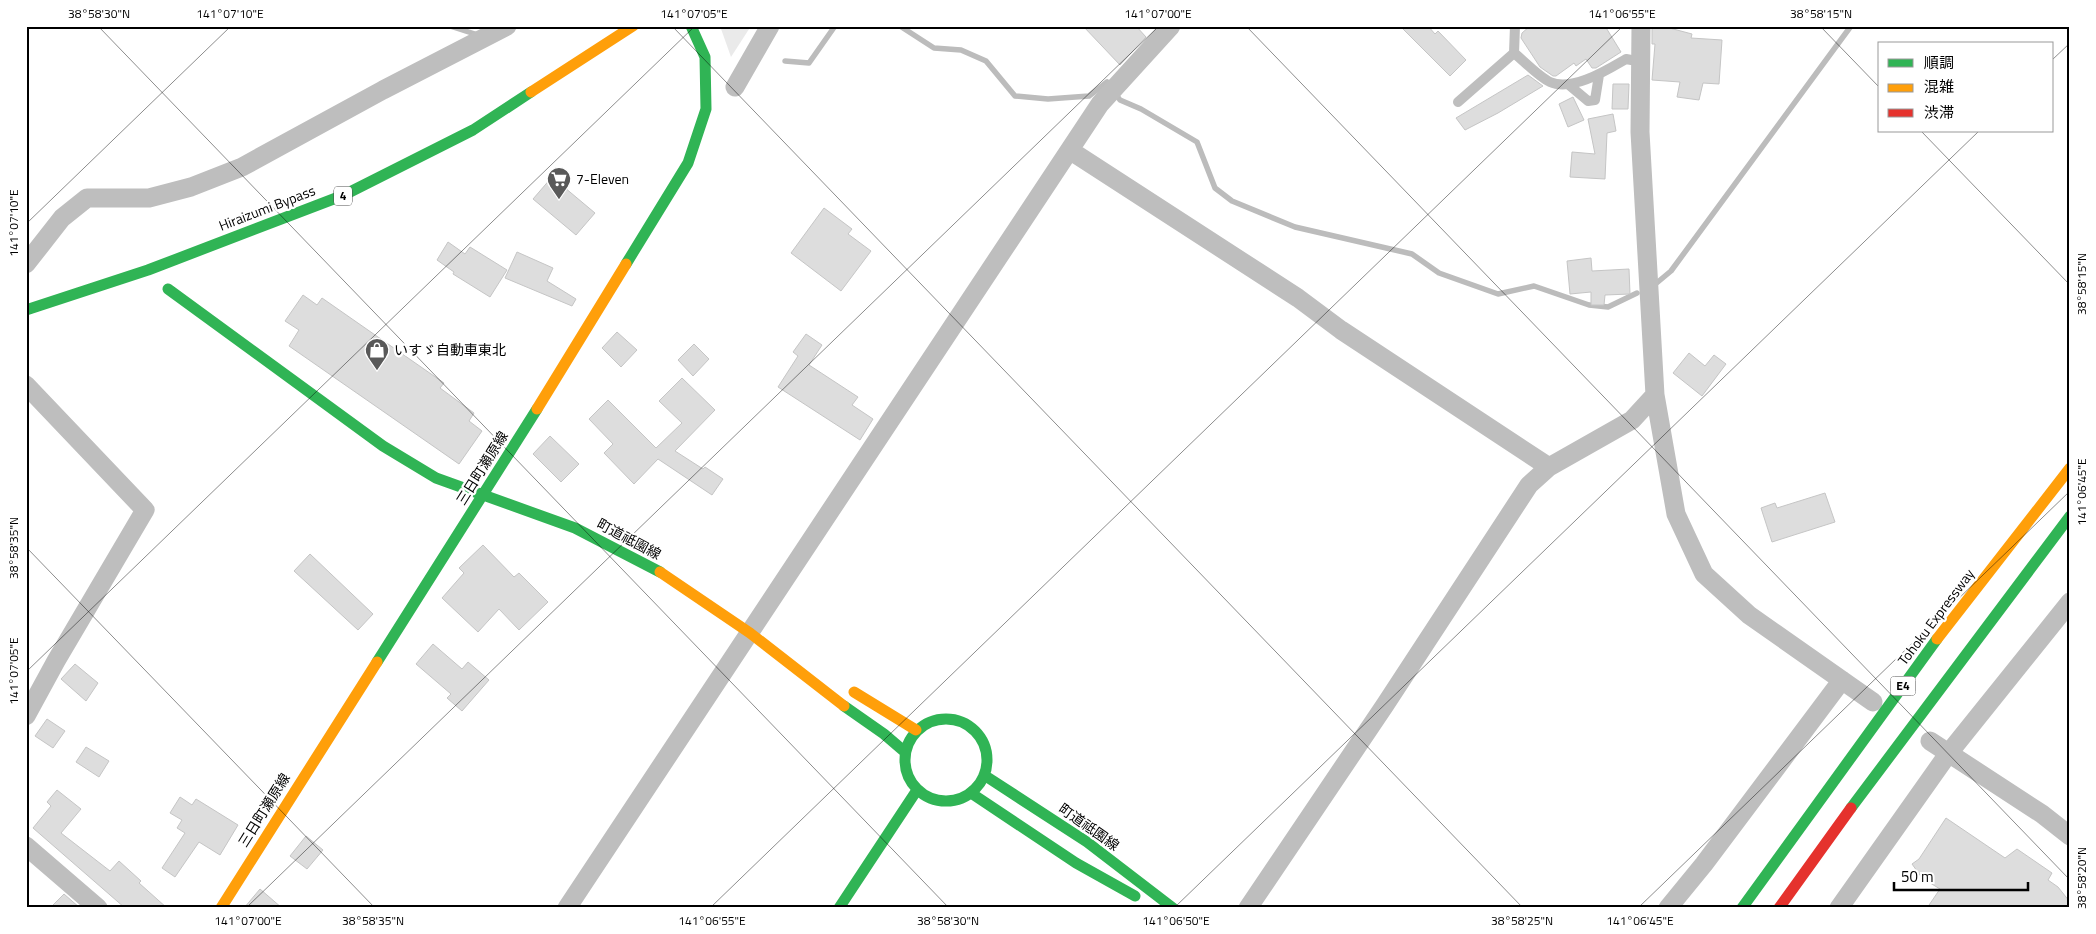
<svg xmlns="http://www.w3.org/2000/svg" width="2096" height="934" viewBox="0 0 2096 934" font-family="'Titillium Web','Noto Sans JP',sans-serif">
	<rect width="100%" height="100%" fill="#fff"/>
	<!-- green -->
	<path fill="#eaeaea" d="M720 26H751L731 57Z"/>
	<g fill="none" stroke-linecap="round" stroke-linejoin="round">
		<!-- stream -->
		<path stroke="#bcbcbc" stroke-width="5.5" d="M450 26 478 35
			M900 26 934 48 961 50 986 61 1015 96 1048 99 1089 96 1107 82 1120 100 1141 109 1197 142 1215 188 1232 201 1295 227 1412 254 1439 273 1498 294 1534 286 1589 305 1608 307 1637 293
			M785 61 809 63 835 26
			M1653 286 1671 271 1851 26"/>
	</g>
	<!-- building -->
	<path fill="#ddd" stroke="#c5c5c5" d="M1083 26H1136L1146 37 1120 65Z
		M1400 26H1428L1435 34 1438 31 1466 60 1450 76Z
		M1530 26H1605L1621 52 1596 68H1592L1586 59 1576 66 1574 63 1556 76H1553L1540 67 1521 38 1522 33Z
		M1652 26H1662L1692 34 1691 38 1722 40 1719 84 1703 83 1699 100 1677 97 1680 82 1652 80 1655 44H1652Z
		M1528 75 1543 86 1498 113 1465 130 1456 118Z
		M1613 84H1629L1628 109H1612Z
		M1573 97 1584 120 1568 127 1559 104Z
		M1613 114 1616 131 1607 133 1605 179 1570 177 1572 152 1595 154 1588 119Z
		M552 177 595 213 576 235 533 199Z
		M824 208 852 229 848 234 871 251 841 291 791 253Z
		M448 242 465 254 470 247 507 270 490 297 453 274 454 272 437 260Z
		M517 252 553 268 547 281 576 299 572 306 505 278Z
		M1591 258 1592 271 1629 269 1630 294 1605 295 1604 305H1591V292L1570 294 1567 261Z
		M303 295 317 305 322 298 444 383 440 388 474 413 469 421 482 431 459 464 289 346 299 330 285 321Z
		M617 332 637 350 621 367 602 348Z
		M806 334 822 345 809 365 858 397 852 405 873 419 860 440 778 387 798 356 793 352Z
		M694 344 709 359 693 376 678 360Z
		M1689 353 1705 366 1714 355 1726 364 1702 396 1673 373Z
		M682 378 715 410 675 451 703 469 705 467 723 479 712 495 658 459 634 484 604 453 613 444 589 419 608 400 656 448 682 423 659 401Z
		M550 436 579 464 561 482 533 454Z
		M1825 493 1835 522 1772 542 1761 508 1775 503 1777 508Z
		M483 545 514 577 519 573 548 602 519 630 499 609 478 632 442 598 464 573 459 568Z
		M310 554 373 614 358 630 294 571Z
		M433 644 462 669 468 662 489 680 462 711 447 698 451 694 416 664Z
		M75 664 98 683 86 701 61 679Z
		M47 719 65 731 53 748 35 736Z
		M86 747 109 761 99 777 76 762Z
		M57 790 81 809 61 833 110 871 119 861 141 881 139 883 167 908H125L33 828 51 806 47 802Z
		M180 797 192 805 196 799 238 825 220 855 199 842 175 877 162 868 185 833 177 828 182 820 170 813Z
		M1946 818 2005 858 2017 849 2052 873 2048 880 2058 887 2070 902V908H1927L1940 889 1922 878 1912 864 1919 859Z
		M306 836 323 850 307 869 290 856Z
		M260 889 282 908H244Z
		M64 894 80 908H50Z"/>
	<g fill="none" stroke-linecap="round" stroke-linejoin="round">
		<!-- lane -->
		<path stroke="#bebebe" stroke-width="10" d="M1514 53 1515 26
			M1569 85 1588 101 1595 100 1599 75
			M1458 102 1514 53C1524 61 1539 77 1550 82 1572 92 1607 70 1626 59L1642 62"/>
		<!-- street -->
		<path stroke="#bebebe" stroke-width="19" d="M1641 26 1640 132 1655 395 1676 514 1704 574 1749 615 1873 702
			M735 87 770 26
			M1071 151 1298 298 1341 330 1549 467
			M26 264 62 218 87 198H149L191 187 242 167 383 90 507 26
			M26 385 145 510 56 661 26 716
			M1930 741 2042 814 2070 836
			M26 846 98 908
			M567 908 1100 104 1171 26
			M1248 908 1385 705 1529 485 1549 467 1632 420 1655 395
			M1668 908 1704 864 1842 680
			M1839 908 1948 754 2070 602"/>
		<!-- fast -->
		<path stroke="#30b455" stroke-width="11" d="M626 264 688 163 706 109 705 57 691 26
			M168 289 383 446 436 478 575 528 660 572
			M26 310 148 270 344 195 473 130 531 92
			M377 662 537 409
			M844 706 884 734 905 752
			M905 760a41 41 0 1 1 82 0a41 41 0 1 1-82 0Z
			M984 775 1087 842 1173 908
			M971 793 1076 863 1135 896
			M1851 808 2070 516
			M839 908 917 790
			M1742 908 1937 639"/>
		<!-- slow -->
		<path stroke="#ff9f0a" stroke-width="11" d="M531 92 633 26
			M537 409 626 264
			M660 572 750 633 844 706
			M1937 639 2070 468
			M854 692 916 730
			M221 908 377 662"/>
		<!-- jam -->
		<path stroke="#e5322d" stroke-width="11" d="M1779 908 1851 808"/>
	</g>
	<!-- ticks -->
	<path fill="none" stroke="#000" stroke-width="1" stroke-opacity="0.45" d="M98 26 949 908M672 26 1523 908M1246 26 2070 880M1820 26 1880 88M2052 60 2070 43M1921 131 2070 285M26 224 231 26M26 547 375 908M26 672 695 26M246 908 1159 26M710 908 1623 26M1174 908 1979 131M1638 908 2070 491"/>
	<!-- icons -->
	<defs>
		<g id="supermarket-pin" transform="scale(1.25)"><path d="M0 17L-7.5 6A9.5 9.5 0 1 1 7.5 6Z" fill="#595959" stroke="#fff"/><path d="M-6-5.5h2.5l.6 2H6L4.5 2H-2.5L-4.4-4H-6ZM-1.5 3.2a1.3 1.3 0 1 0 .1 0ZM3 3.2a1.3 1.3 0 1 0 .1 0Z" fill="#fff"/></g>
		<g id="shop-pin" transform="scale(1.25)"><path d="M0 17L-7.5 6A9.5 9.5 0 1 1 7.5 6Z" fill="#595959" stroke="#fff"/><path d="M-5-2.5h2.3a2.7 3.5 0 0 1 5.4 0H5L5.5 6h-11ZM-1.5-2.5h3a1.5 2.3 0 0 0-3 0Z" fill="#fff"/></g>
	</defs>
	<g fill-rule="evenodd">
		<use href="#supermarket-pin" x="559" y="179"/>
		<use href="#shop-pin" x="377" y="350"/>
	</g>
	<g text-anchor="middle" stroke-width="4.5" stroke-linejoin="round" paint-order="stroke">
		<!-- shield labels -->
		<g fill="#fff" stroke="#4c4c4c" stroke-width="1">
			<rect x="334" y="186.5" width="18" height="19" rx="4"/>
			<rect x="1890.5" y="676.5" width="25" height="19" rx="4"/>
		</g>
		<g font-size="12" font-weight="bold" fill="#000">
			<text x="343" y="200">4</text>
			<text x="1903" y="690">E4</text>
		</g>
		<!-- poi labels -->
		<g font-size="14" fill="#000" stroke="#fff" text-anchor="start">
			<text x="576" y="184">7-Eleven</text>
			<text x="394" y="355">いすゞ自動車東北</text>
		</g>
		<!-- street labels -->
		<g font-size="14" fill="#000" stroke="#fff">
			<text transform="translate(267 208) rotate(-21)" y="5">Hiraizumi Bypass</text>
			<text transform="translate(482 468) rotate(-58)" y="5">三日町瀬原線</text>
			<text transform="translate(629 539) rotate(28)" y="5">町道祗園線</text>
			<text transform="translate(1936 617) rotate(-53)" y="5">Tohoku Expressway</text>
			<text transform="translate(264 810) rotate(-58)" y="5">三日町瀬原線</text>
			<text transform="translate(1089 827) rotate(35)" y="5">町道祗園線</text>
		</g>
	</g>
	<!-- border -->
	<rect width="2096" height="934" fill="none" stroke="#ffffff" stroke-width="55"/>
	<!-- legend -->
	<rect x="1878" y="42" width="175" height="90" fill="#ffffff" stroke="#999999"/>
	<rect x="1888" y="59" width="25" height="8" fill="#30b455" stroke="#999999"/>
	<text x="1924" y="68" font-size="15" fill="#000000">順調</text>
	<rect x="1888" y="84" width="25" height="8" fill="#ff9f0a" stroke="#999999"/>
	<text x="1924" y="92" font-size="15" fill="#000000">混雑</text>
	<rect x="1888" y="109" width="25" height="8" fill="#e5322d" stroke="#999999"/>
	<text x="1924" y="118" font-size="15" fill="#000000">渋滞</text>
	<!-- scale -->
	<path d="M1894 882v8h134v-8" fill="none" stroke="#000000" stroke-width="2.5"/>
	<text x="1901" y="882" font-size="15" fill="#000000" stroke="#ffffff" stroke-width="4" paint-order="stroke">50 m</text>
	<rect x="28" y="28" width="2040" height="878" fill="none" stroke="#000" stroke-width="2"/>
	<g font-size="12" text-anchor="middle" fill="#000">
		<text x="99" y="18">38°58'30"N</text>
		<text x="230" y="18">141°07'10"E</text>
		<text x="694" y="18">141°07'05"E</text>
		<text x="1158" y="18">141°07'00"E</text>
		<text x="1622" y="18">141°06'55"E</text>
		<text x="1821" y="18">38°58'15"N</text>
		<text transform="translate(14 223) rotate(-90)" y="4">141°07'10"E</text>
		<text transform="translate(2082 284) rotate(-90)" y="4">38°58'15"N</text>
		<text transform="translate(2082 492) rotate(-90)" y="4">141°06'45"E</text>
		<text transform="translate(14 548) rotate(-90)" y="4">38°58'35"N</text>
		<text transform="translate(14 671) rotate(-90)" y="4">141°07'05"E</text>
		<text transform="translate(2082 878) rotate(-90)" y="4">38°58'20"N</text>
		<text x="248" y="925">141°07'00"E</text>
		<text x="373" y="925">38°58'35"N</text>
		<text x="712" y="925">141°06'55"E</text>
		<text x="948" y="925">38°58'30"N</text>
		<text x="1176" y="925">141°06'50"E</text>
		<text x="1522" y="925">38°58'25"N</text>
		<text x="1640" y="925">141°06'45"E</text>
	</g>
</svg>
